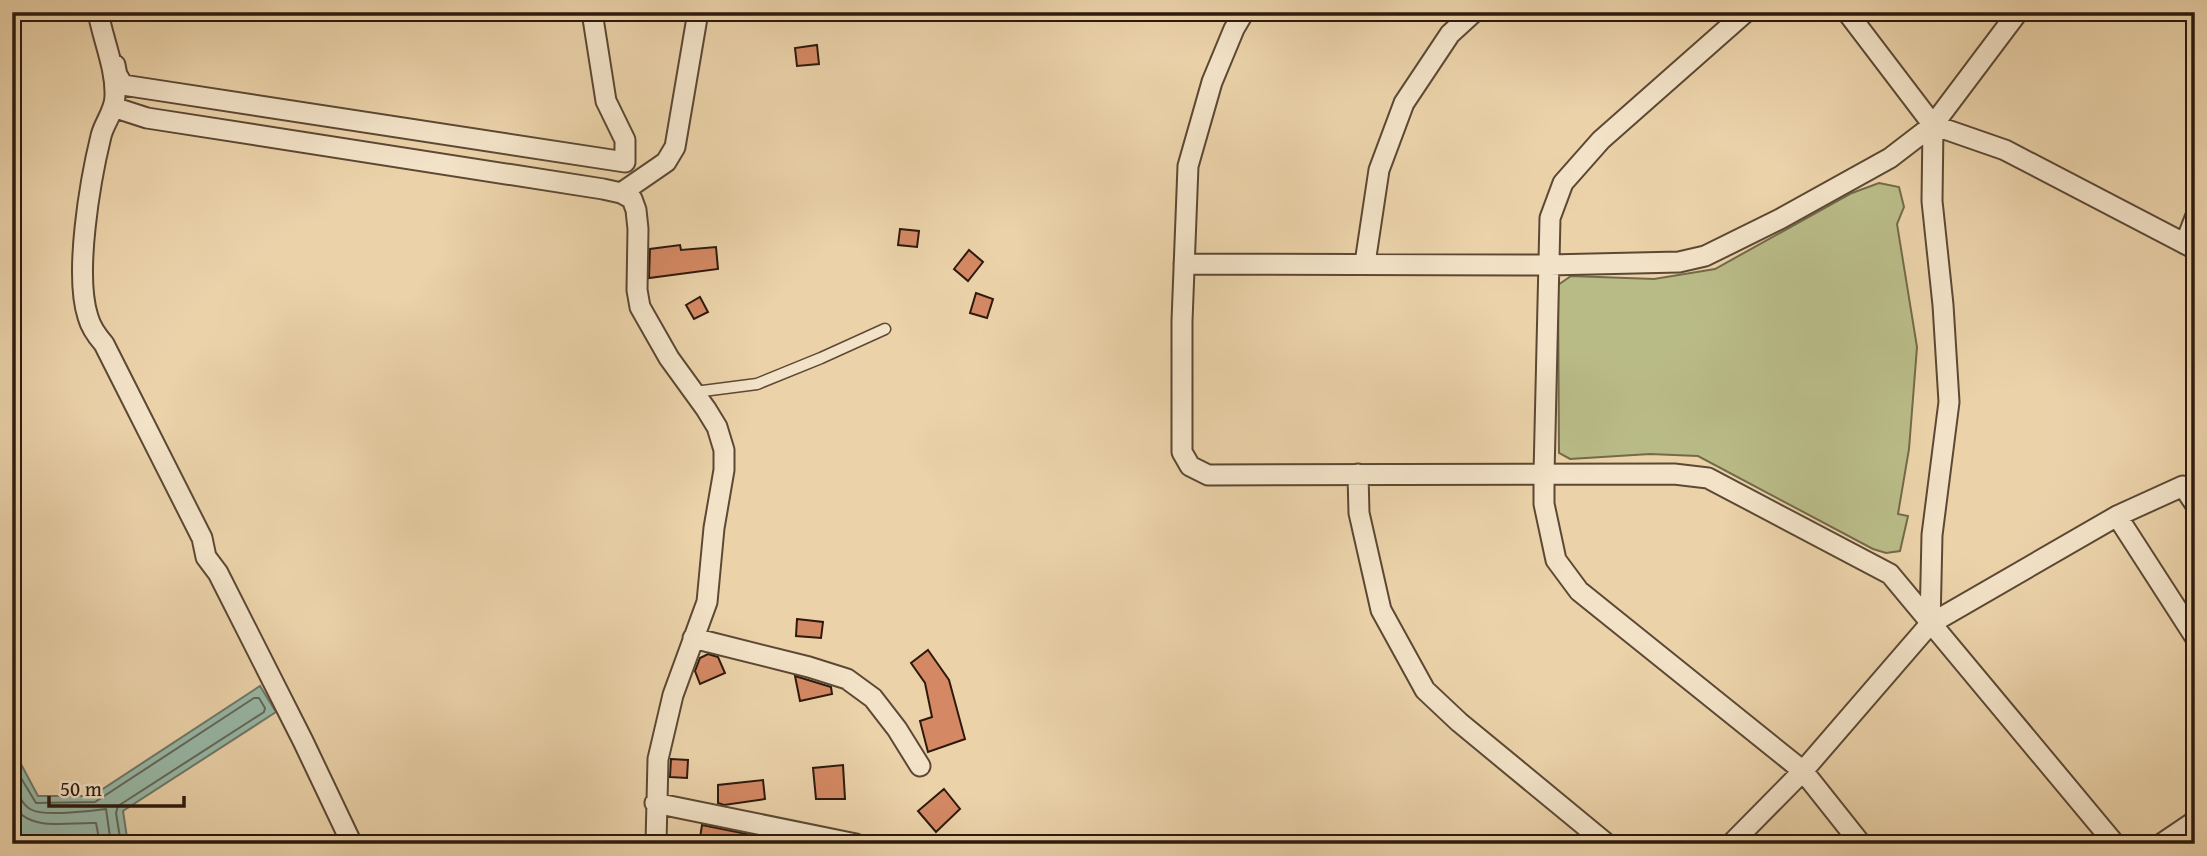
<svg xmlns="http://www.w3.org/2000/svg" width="2207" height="856" viewBox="0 0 2207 856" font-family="'Gentium Book Plus',serif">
	<rect width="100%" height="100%" fill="#ebd2a9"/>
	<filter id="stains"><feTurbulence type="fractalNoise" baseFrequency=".00286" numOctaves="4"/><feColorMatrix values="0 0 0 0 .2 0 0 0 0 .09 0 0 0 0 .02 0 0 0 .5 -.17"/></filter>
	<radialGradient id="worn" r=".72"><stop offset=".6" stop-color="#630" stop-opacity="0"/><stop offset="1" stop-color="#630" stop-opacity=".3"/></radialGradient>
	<!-- green -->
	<path fill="#b9bb87" stroke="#736a4a" stroke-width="2" d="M1879 183 1899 187 1904 207 1897 224 1917 347 1909 449 1898 514 1908 516 1900 551 1886 553 1873 549 1698 456 1650 454 1570 459 1559 453 1558 285 1571 276 1654 279 1715 269 1852 193Z"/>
	<!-- water -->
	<path fill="#98b8a7" stroke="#6d7969" stroke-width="2" d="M260 686 276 712 123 811 128 844H12V743L14 751 38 796H92Z"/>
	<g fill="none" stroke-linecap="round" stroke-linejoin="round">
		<!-- shore -->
		<path stroke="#62695a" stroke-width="2" d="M12 763 36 803 95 802 254 698H259L265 708 264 712 118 806 116 813 121 844
			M12 781C17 790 21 804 30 809 42 817 92 811 106 809L111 844
			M12 803C28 833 67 822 96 823L100 844"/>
	</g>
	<!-- building -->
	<path fill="#d48964" stroke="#2d1a0d" stroke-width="2" d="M817 45 819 64 797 66 795 48Z
		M900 229 919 231 917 247 898 245Z
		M680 245 681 250 716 247 718 269 649 278 650 249Z
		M969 250 983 262 968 281 954 269Z
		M976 293 993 299 987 318 970 313Z
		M700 297 708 312 694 319 686 305Z
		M797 619 823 622 821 638 796 636Z
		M928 650 949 680 965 739 928 752 920 721 932 717 925 683 911 663Z
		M708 654 718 657 725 673 700 684 695 671 700 658Z
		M795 676 831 687 832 694 800 701Z
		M671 759 688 760 687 778 670 777Z
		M843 765 845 799H816L813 768Z
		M763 780 765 799 724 805 718 803V785Z
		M944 789 960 809 936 832 918 811Z
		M702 825 777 840V844H699Z"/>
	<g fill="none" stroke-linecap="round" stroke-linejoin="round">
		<!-- service casing -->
		<g stroke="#5c4834" stroke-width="13">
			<path id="service" d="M695 392 757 384 821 358 885 329"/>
		</g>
		<!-- minor casing -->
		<g stroke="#5c4834" stroke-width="23">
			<path id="minor" d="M98 12C103 40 116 68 115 96 115 111 104 123 101 136 90 181 74 274 88 317 91 328 97 336 104 344L202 538 206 557 218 573 303 741 352 844
				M1244 12 1234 29 1212 82 1188 166 1182 321V452L1190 466 1208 475 1674 474 1708 478 1890 574 2115 844
				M1847 12 1933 125 2005 150 2195 249
				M115 65 117 75 123 85 625 162V140L606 101 592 12
				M113 107 147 118 603 189 621 193 632 199 636 210 638 229 637 290 640 307 669 358 706 409 717 427 724 450V470L714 528 707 602 673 695 658 759 656 844
				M621 193 666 162 675 147 698 12
				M2185 244 2195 218
				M1365 263 1379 170 1404 103 1450 34 1474 12
				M1184 264 1549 265 1679 262 1705 256 1780 219 1890 158 1933 125 2018 12
				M1358 474 1359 513 1381 610 1425 690 1459 722 1607 844
				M2117 516 2195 637
				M1930 624 1932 535 1949 402 1943 305 1932 201 1933 125
				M693 638 809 667 847 679 873 698 897 729 920 766
				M655 803 856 844
				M1731 844 1803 771 1579 591 1556 560 1544 504V474L1550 218 1563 183 1601 140 1746 12
				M1861 844 1803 771 1930 624 2117 516 2183 486 2195 504
				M2161 844 2195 821"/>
		</g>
		<!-- service -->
		<use href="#service" stroke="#f2e2c7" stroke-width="10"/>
		<!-- minor -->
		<use href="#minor" stroke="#f2e2c7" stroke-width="19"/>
	</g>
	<!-- margin -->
	<rect width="2207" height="856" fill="none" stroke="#ebd2a9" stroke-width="42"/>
	<rect x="14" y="14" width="2179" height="828" fill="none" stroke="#2d1a0d" stroke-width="3.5"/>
	<rect x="21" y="21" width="2165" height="814" fill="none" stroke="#2d1a0d" stroke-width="2"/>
	<!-- scale -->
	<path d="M49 796v10h135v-10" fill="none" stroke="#2d1a0d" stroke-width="3.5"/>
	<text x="60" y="796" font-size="21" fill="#2d1a0d" stroke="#f2e2c7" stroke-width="5" paint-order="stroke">50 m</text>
	<rect width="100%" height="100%" filter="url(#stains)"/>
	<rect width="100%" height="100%" fill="url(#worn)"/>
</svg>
